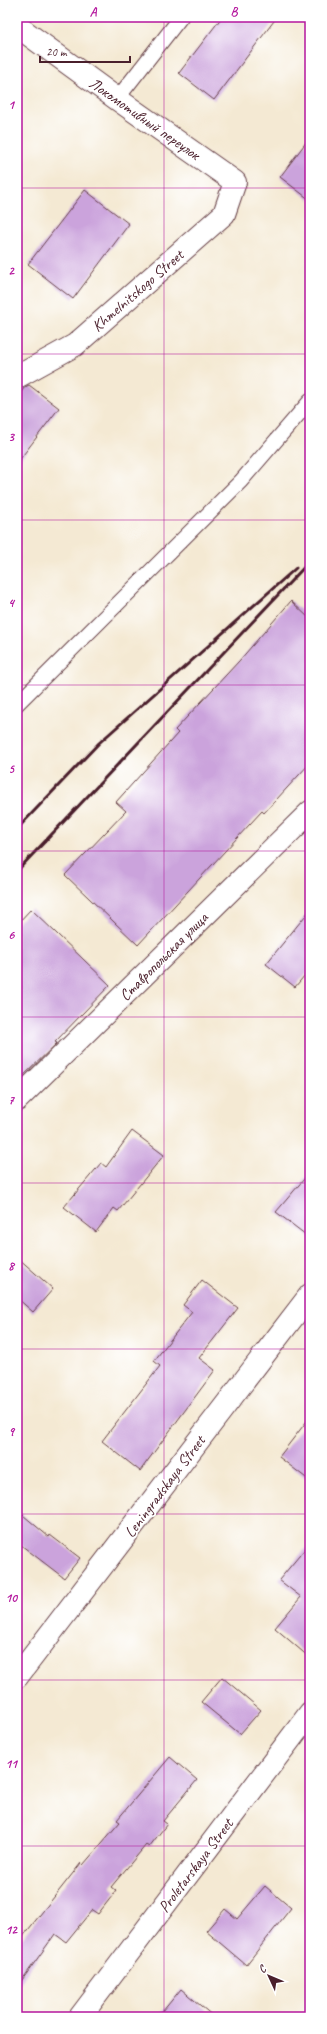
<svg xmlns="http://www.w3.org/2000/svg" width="327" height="2034" viewBox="0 0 327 2034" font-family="Caveat,sans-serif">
	<rect width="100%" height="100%" fill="#fff"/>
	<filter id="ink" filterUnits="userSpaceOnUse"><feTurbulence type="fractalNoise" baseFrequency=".025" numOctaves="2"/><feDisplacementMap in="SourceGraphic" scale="8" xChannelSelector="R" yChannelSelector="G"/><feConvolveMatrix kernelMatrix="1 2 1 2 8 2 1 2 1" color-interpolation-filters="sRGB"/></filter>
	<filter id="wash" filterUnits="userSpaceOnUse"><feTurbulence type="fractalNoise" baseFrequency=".012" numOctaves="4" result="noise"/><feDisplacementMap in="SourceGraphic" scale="16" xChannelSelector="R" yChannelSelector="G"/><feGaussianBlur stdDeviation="0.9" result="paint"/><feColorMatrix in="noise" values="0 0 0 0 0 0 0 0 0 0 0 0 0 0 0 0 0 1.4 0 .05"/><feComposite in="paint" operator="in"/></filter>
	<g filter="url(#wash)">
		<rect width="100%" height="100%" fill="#f4e9d3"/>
		<g id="blocks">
			<!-- building -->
			<path fill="#cba3dc" d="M222 17H277L214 100 179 73Z
				M310 137V200L280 177Z
				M85 190 129 224 73 299 28 264Z
				M29 385 59 408 17 463V397L25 387Z
				M291 601 310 619V763L264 813 262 811 138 945 65 875 126 811 116 802 178 733 175 730 239 661Z
				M31 909 110 985 55 1042 57 1043 17 1082V924Z
				M310 910V969L295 987 266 964Z
				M132 1131 164 1155 118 1211 114 1208 96 1232 64 1207 101 1163 106 1167Z
				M310 1172V1238L276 1212Z
				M17 1257 53 1289 33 1312 17 1298Z
				M202 1280 238 1308 199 1358 215 1370 140 1471 102 1441 160 1366 154 1361 192 1312 183 1305Z
				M310 1417V1481L279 1457Z
				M17 1510 49 1537 50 1535 80 1558 64 1578 17 1542Z
				M310 1543V1658L275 1628 301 1597 279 1580Z
				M222 1677 261 1710 240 1734 201 1702Z
				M170 1757 197 1780 163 1821 167 1824 149 1847 146 1845 111 1887 116 1891 98 1914 92 1910 66 1942 55 1934 17 1987V1944L81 1863 83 1865 120 1822 117 1820Z
				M265 1886 291 1908 246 1965 206 1931 225 1909 237 1919Z
				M181 1989 214 2017H158Z"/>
		</g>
	</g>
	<g filter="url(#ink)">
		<use href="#blocks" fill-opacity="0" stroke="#643d44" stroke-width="1"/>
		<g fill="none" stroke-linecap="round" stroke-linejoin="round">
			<!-- lane casing -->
			<g stroke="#643d44" stroke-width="16">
				<path id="lane" d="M117 99 181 17
					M17 704 241 481 310 401"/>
			</g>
			<!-- street casing -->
			<g stroke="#643d44" stroke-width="24">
				<path id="street" d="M17 26 117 99 235 182 224 214 75 345 17 377
					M17 1100 310 812
					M17 1677 310 1295
					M80 2017 310 1713"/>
			</g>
			<!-- lane -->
			<use href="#lane" stroke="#fff" stroke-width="14"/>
			<!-- street -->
			<use href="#street" stroke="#fff" stroke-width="22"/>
			<!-- rail -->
			<path stroke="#4a1f2b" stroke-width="3" d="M17 829 99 743 296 568
				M17 871 310 561"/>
		</g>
	</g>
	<!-- grid -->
	<path fill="none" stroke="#b5179e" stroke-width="1" stroke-opacity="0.55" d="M164 17V2017M17 188H310M17 354H310M17 520H310M17 685H310M17 851H310M17 1017H310M17 1183H310M17 1349H310M17 1514H310M17 1680H310M17 1846H310"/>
	<g text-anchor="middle" stroke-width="3.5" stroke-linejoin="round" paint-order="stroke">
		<!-- street labels -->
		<g font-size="16" fill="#4a1f2b" stroke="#fff">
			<text transform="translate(145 118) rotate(35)" y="6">Локомотивный переулок</text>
			<text transform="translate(137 290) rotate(-41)" y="6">Khmelnitskogo Street</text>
			<text transform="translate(163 956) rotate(-45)" y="6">Ставропольская улица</text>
			<text transform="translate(164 1486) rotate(-53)" y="6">Leningradskaya Street</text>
			<text transform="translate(195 1865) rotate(-53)" y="6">Proletarskaya Street</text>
		</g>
	</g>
	<!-- margin -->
	<rect width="327" height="2034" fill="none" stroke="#fff" stroke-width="44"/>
	<!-- north arrow -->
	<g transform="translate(269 1976) rotate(314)" stroke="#ffffff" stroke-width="3" paint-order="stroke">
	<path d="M0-3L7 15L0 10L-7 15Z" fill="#4a1f2b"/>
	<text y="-6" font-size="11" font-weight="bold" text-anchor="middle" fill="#4a1f2b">С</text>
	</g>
	<!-- scale -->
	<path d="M40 56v6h90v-6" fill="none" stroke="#4a1f2b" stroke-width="2"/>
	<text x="46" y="56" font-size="12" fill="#4a1f2b" stroke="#ffffff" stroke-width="3" paint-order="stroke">20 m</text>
	<rect x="22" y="22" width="283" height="1990" fill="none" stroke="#b5179e" stroke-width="1.5"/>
	<g font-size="13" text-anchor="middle" font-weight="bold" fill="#b5179e">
		<text x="93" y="16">A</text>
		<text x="234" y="16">B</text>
		<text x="11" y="109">1</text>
		<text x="11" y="275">2</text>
		<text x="11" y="441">3</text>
		<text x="11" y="607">4</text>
		<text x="11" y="773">5</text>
		<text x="11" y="939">6</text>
		<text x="11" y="1104">7</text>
		<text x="11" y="1270">8</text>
		<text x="11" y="1436">9</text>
		<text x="11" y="1602">10</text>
		<text x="11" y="1768">11</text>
		<text x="11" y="1934">12</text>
	</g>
</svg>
